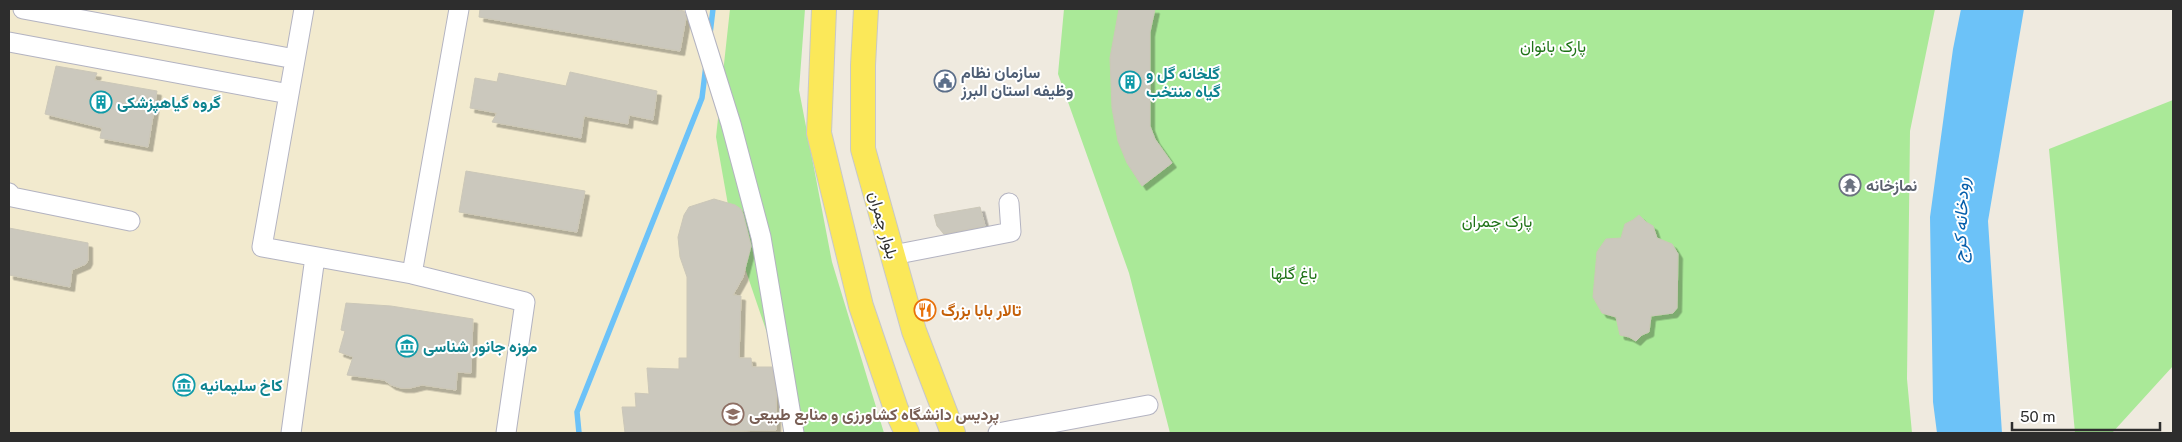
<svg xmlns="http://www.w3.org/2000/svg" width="2182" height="442" viewBox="0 0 2182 442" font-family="'Public Sans',Vazirmatn,sans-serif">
	<defs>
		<filter id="shadow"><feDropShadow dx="4.5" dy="4.5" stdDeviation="0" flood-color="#0004"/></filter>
	</defs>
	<rect width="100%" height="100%" fill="#efeadf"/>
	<!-- education -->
	<path fill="#f2eace" d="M9 9H785L779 96 870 433H9Z"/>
	<!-- green -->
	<path fill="#aae998" d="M730 9H805L799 90 832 262 884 433H801L733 233 716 137Z
		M1064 9H1935L1910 131 1907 379 1912 433H1170L1129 273 1058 74Z
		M2173 100V366L2112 433H2075L2049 149Z"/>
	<!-- water -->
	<path fill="#6cc2f8" d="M1961 9H2024L1988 221 2002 433H1937L1933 402 1930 217 1953 49Z"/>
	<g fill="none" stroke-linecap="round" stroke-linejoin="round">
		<!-- stream -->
		<path stroke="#6cc2f8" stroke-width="5.5" d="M710 34 713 9
			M579 433 577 412 702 98 706 65"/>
	</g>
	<!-- building -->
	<path fill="#cbc8bd" stroke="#cbc7b8" filter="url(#shadow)" d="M480 9H673L684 11 686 18 680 51 479 17Z
		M1119 9H1155L1150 32V126L1155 139 1172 163 1142 186 1127 163 1118 141 1112 108 1110 58Z
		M56 66 97 73 94 80 157 91 148 147 100 138 102 128 45 114Z
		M570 72 657 91 653 120 629 115 628 124 584 116 581 138 492 122 497 113 470 108 475 78 497 82 499 73 566 86Z
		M466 171 585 191 577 232 459 212Z
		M714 199 735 205 741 209 743 214 751 246 743 277 733 295 741 296 739 358H751L752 367H772L776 394V430L625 433 622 407H636L635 393 649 394 647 368 679 369V358H687V277L680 257 678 237 684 215 689 207Z
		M980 207 985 226 944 234 937 226 934 215Z
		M1639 215 1646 222 1653 226 1657 238 1672 244 1678 254 1677 308 1673 313 1651 316 1649 332 1642 335 1636 341 1629 337 1620 335 1616 317 1602 313 1593 297 1597 252 1606 239 1621 238 1625 224 1633 220Z
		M9 228 88 243V260L86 264 72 270 70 287 9 275Z
		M346 303 391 306 473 319 471 373 457 372 456 390 422 385 410 388H401L391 385 384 380 347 375 353 357 339 352 345 331 341 330Z"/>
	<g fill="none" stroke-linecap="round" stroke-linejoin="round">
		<!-- minor casing -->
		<g stroke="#b3b3c1" stroke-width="21">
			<path id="minor" d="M23 9 295 59
				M304 9 262 247 412 274
				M459 9 412 274 525 302 506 433
				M695 9 731 124 761 237 794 433
				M9 42 289 94
				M9 193 12 197 130 221
				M893 255 1011 232 1009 203
				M291 433 315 257
				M998 433 1148 405"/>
		</g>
		<!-- major casing -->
		<g stroke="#c8c8c8" stroke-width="26">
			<path id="major" d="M824 9 819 133 861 306 896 409 907 433
				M866 9 863 65V149L914 331 953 433"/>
		</g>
		<!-- minor -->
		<use href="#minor" stroke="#fff" stroke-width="19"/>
		<!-- major -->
		<use href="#major" stroke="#fbe859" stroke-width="24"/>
	</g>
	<!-- icons -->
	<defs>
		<g id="civic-ring" transform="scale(1.125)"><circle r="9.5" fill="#fff" stroke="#5c6f8a" stroke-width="1.5"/><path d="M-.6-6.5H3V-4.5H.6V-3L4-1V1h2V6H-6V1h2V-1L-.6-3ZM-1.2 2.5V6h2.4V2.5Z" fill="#5c6f8a"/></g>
		<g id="building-ring" transform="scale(1.125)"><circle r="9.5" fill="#fff" stroke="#0f9aa8" stroke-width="1.5"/><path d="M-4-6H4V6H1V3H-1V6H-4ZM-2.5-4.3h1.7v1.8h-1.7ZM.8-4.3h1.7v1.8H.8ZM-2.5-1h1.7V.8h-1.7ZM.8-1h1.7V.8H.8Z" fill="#0f9aa8"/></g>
		<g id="temple-ring" transform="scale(1.125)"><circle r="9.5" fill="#fff" stroke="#6b7280" stroke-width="1.5"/><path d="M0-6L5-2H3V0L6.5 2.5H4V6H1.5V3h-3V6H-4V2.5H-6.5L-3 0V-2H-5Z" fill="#6b7280"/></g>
		<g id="restaurant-ring" transform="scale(1.125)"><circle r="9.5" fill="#fff" stroke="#e8710a" stroke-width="1.5"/><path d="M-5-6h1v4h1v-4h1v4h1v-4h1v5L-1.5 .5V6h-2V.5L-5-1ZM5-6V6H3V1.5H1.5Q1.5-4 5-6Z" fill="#e8710a"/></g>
		<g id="museum-ring" transform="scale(1.125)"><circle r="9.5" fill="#fff" stroke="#0f9aa8" stroke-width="1.5"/><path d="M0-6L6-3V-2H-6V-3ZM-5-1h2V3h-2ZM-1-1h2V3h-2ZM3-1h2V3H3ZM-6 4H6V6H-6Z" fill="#0f9aa8"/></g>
		<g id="university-ring" transform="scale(1.125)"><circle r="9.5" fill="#fff" stroke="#8d6e63" stroke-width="1.5"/><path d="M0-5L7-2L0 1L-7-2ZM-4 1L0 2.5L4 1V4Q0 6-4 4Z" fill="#8d6e63"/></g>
	</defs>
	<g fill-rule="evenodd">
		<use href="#civic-ring" x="945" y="81"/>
		<use href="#building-ring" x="1130" y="82"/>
		<use href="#building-ring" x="101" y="102"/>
		<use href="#temple-ring" x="1850" y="185"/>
		<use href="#restaurant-ring" x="925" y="310"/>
		<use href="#museum-ring" x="407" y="346"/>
		<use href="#museum-ring" x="184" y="385"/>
		<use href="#university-ring" x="733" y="414"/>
	</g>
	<g text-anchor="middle" stroke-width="4" stroke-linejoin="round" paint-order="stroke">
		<!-- park labels -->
		<g font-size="16" fill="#1e7216" stroke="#fff">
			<text x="1553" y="52">پارک بانوان</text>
			<text x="1497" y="227">پارک چمران</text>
			<text x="1294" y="279">باغ گلها</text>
		</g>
		<!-- service labels -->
		<g font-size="16" font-weight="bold" fill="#4e5e75" stroke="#fff" text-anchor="start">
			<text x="961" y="78">سازمان نظام<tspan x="961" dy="18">وظیفه استان البرز</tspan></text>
		</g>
		<!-- culture labels -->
		<g font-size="16" font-weight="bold" fill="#0d838f" stroke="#fff" text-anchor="start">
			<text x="1146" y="79">گلخانه گل و<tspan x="1146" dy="18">گیاه منتخب</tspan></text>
			<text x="117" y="108">گروه گیاهپزشکی</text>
			<text x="423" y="352">موزه جانور شناسی</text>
			<text x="200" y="391">کاخ سلیمانیه</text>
		</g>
		<!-- worship labels -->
		<g font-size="16" font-weight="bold" fill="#5b616d" stroke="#fff" text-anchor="start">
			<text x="1866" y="191">نمازخانه</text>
		</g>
		<!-- street labels -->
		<g font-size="16" fill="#2d2d2d" stroke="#fff">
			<text transform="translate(884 225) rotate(74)" y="6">بلوار چمران</text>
		</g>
		<!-- food labels -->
		<g font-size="16" font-weight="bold" fill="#c56008" stroke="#fff" text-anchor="start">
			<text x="941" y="316">تالار بابا بزرگ</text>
		</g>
		<!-- education labels -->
		<g font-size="16" font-weight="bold" fill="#785e54" stroke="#fff" text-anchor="start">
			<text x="749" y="420">پردیس دانشگاه کشاورزی و منابع طبیعی</text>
		</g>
		<!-- water labels -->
		<g font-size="18" font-style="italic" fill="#045eab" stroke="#fff">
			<text transform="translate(1961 220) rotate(-88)" y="6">رودخانه کرج</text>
		</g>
	</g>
	<!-- border -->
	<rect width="2182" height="442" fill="none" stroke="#2d2d2d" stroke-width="20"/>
	<!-- scale -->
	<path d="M2012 422v8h148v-8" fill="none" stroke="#2d2d2d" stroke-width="2.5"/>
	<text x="2020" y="422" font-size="15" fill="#2d2d2d" stroke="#ffffff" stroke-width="4" paint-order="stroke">50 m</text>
</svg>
